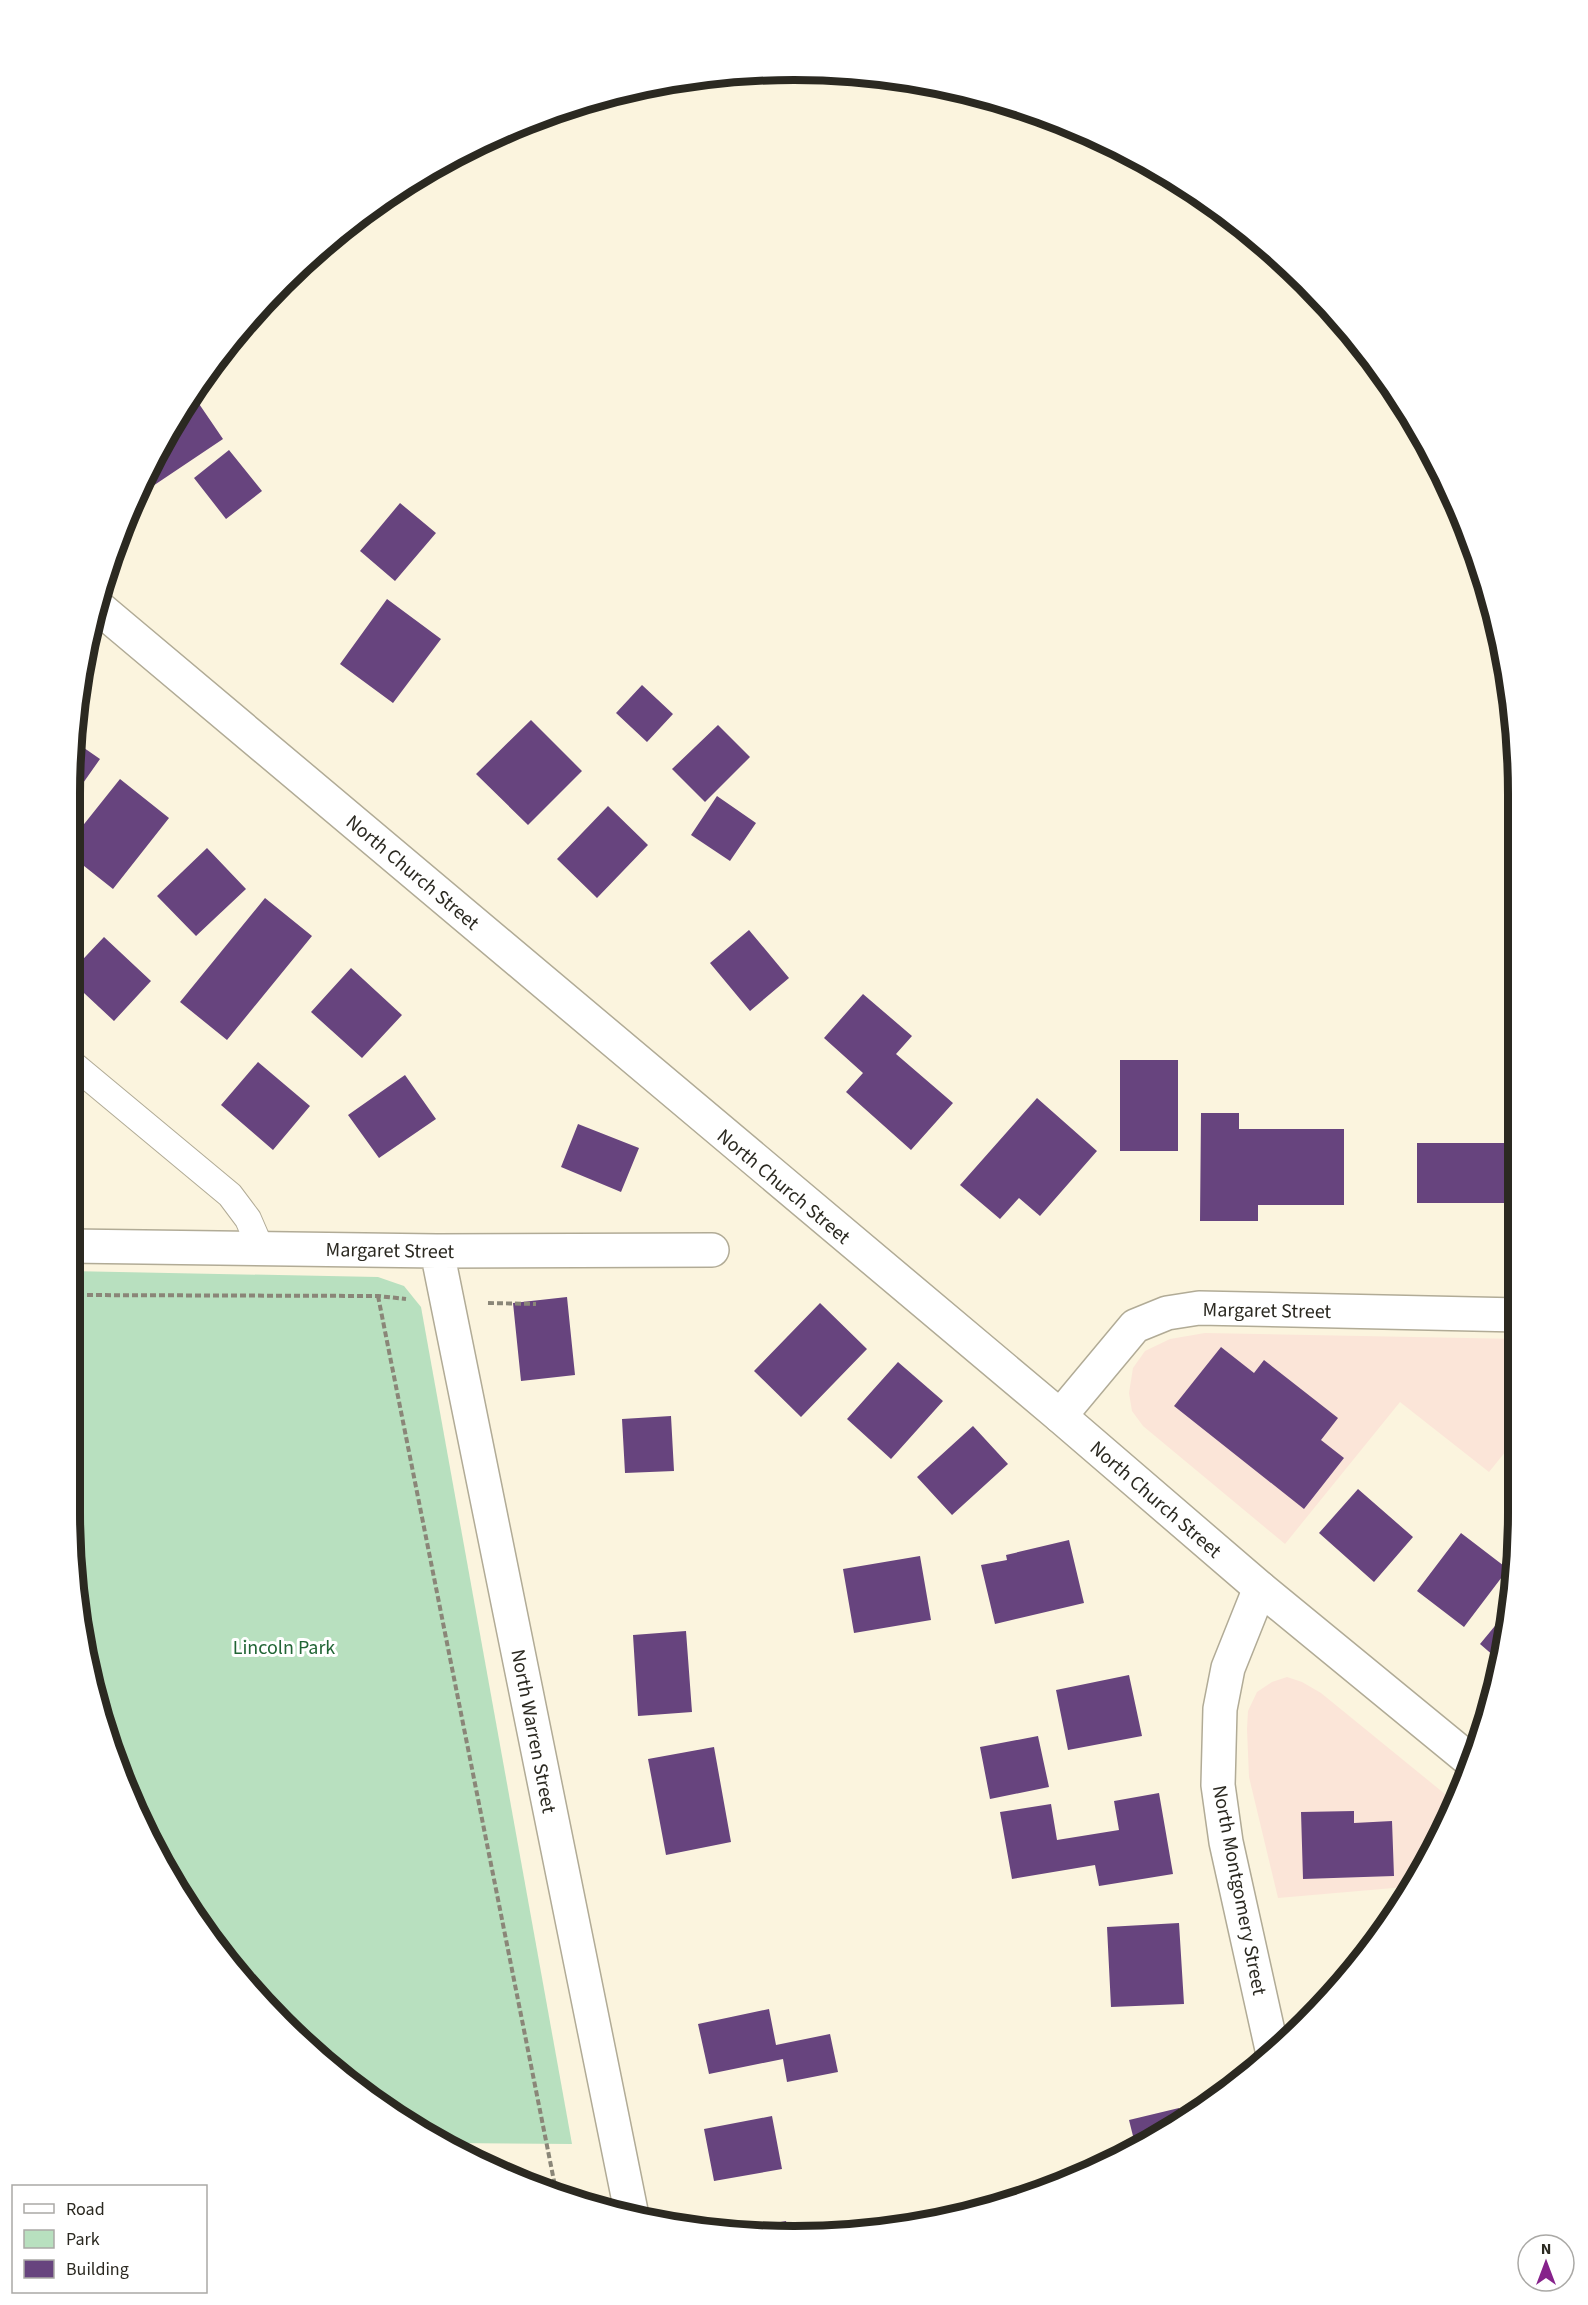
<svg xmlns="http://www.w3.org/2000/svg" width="1588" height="2305" viewBox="0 0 1588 2305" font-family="'Source Sans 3',sans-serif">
	<rect width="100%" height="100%" fill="#fbf4de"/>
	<!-- commercial -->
	<path fill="#fbe5d8" d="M1205 1333 1519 1339V1435L1489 1472 1400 1402 1285 1544 1143 1426 1132 1411 1129 1393 1133 1368 1145 1351 1170 1339Z
		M1287 1677 1302 1682 1321 1693 1456 1803 1421 1869 1405 1887 1278 1898 1249 1777 1247 1729 1248 1711 1257 1692 1272 1682Z"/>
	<!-- green -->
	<path fill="#b8e0bf" d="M69 1271 378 1277 404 1286 421 1307 572 2144 445 2143 392 2114 316 2056 191 1913 124 1789 94 1699 69 1511Z"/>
	<!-- building -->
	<path fill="#67447e" d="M193 395 223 439 135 498 144 473Z
		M229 450 262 491 226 519 194 478Z
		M400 503 436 533 395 581 360 551Z
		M387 599 441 639 393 703 340 664Z
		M642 685 673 714 647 742 616 713Z
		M531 720 582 771 528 825 476 774Z
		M718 725 750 757 705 802 672 769Z
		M74 741 100 759 69 803V794Z
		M120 779 169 818 113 889 69 854V843Z
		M717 796 756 823 730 861 691 835Z
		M608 806 648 845 597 898 557 859Z
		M207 848 246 889 196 936 157 896Z
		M265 898 312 936 227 1040 180 1002Z
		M69 921 83 933 69 948Z
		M749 930 789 978 750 1011 710 963Z
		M104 937 151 981 114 1021 69 979V974Z
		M351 968 402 1015 362 1058 311 1012Z
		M863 994 912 1036 896 1054 953 1103 911 1150 846 1092 863 1073 824 1038Z
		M1120 1060H1178V1151H1120Z
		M258 1062 310 1106 273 1150 221 1105Z
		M405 1075 436 1119 379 1158 348 1115Z
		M1037 1098 1097 1151 1040 1216 1019 1198 1000 1219 960 1185Z
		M1201 1113H1239V1129H1344V1205H1258V1221H1200Z
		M578 1124 639 1148 621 1192 561 1167Z
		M1417 1143H1519V1203H1417Z
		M567 1297 575 1375 521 1381 513 1303Z
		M820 1303 867 1349 801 1417 754 1371Z
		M1221 1347 1254 1373 1264 1360 1338 1418 1321 1440 1344 1458 1304 1509 1174 1406Z
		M898 1362 943 1401 891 1459 847 1419Z
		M671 1416 674 1471 625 1473 622 1419Z
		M973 1426 1008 1464 952 1515 917 1477Z
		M1358 1489 1413 1537 1374 1582 1319 1533Z
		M1461 1533 1508 1569 1464 1627 1417 1591Z
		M1069 1540 1084 1603 995 1624 981 1565 1007 1560 1006 1555Z
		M920 1556 931 1620 854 1633 843 1569Z
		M1509 1609 1505 1653 1502 1663 1480 1644Z
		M686 1631 692 1712 638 1716 633 1635Z
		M1129 1675 1142 1736 1068 1750 1056 1690Z
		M1038 1736 1049 1787 990 1799 980 1747Z
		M714 1747 731 1842 666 1855 648 1759Z
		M1159 1793 1173 1874 1099 1886 1095 1865 1012 1879 1000 1812 1051 1804 1057 1840 1119 1830 1114 1801Z
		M1354 1811V1823L1392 1821 1394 1876 1303 1879 1301 1812Z
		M1179 1923 1184 2004 1111 2007 1107 1927Z
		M769 2009 776 2045 830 2034 838 2072 787 2082 783 2059 709 2074 698 2024Z
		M1179 2108 1182 2119 1136 2148 1129 2120Z
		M772 2116 782 2169 714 2181 704 2129Z
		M786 2221 789 2236 731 2232V2231Z"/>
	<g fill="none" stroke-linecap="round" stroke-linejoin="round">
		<!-- service casing -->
		<g stroke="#b1ab96" stroke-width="28">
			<path id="service" d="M69 1061 230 1195 248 1219 261 1249"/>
		</g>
		<!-- minor casing -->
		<g stroke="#b1ab96" stroke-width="36">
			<path id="minor" d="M69 1246 437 1251 712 1250
				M437 1251 631 2211
				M1060 1416 1135 1326 1167 1313 1199 1308 1519 1315
				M1260 1588 1228 1668 1220 1709 1218 1785 1226 1842 1273 2054"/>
		</g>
		<!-- secondary casing -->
		<g stroke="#b1ab96" stroke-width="36">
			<path id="secondary" d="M98 607 1060 1416 1260 1588 1472 1762"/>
		</g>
		<!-- path -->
		<path stroke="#8a8678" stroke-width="4" stroke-dasharray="6 3" stroke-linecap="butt" d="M69 1295 378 1296 406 1299
			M378 1296 556 2191
			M488 1303 536 1304"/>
		<!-- service -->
		<use href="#service" stroke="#fff" stroke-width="26"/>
		<!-- minor -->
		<use href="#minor" stroke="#fff" stroke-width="33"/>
		<!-- secondary -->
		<use href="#secondary" stroke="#fff" stroke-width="33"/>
	</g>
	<g text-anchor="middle" stroke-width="6" stroke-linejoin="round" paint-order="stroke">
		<!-- street labels -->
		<g font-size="20" fill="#2b2921" stroke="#fff">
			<text transform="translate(413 872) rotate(40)" y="7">North Church Street</text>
			<text transform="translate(784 1186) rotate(40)" y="7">North Church Street</text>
			<text transform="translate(390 1250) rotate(1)" y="7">Margaret Street</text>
			<text transform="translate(1267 1310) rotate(1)" y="7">Margaret Street</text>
			<text transform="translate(1156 1499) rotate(41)" y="7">North Church Street</text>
			<text transform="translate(534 1731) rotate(79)" y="7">North Warren Street</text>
			<text transform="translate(1240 1890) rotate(79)" y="7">North Montgomery Street</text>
		</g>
		<!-- park labels -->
		<g font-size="20" fill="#216535" stroke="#fff">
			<text x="284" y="1654">Lincoln Park</text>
		</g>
	</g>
	<!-- crop -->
	<path d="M0 0H1588V2305H0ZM794 80H794A714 714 0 0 1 1508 794V1512A714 714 0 0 1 794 2226H794A714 714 0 0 1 80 1512V794A714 714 0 0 1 794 80Z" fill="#fff" fill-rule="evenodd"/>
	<path fill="none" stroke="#2b2921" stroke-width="8" d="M794 80H794A714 714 0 0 1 1508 794V1512A714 714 0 0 1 794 2226H794A714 714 0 0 1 80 1512V794A714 714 0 0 1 794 80Z"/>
	<!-- legend -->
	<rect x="12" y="2185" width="195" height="108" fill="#ffffff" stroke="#aaa9a6" stroke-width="1.5"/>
	<rect x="24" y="2204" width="30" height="9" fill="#ffffff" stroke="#aaa9a6" stroke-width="1.5"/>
	<text x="66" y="2215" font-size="18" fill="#2b2921">Road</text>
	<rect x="24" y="2230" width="30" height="18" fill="#b8e0bf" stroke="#aaa9a6" stroke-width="1.5"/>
	<text x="66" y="2245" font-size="18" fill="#2b2921">Park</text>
	<rect x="24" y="2260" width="30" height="18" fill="#67447e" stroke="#aaa9a6" stroke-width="1.5"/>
	<text x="66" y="2275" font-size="18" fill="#2b2921">Building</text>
	<!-- north arrow -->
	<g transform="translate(1546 2263)"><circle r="28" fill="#ffffff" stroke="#aaa9a6" stroke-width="1.5"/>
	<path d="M0-4.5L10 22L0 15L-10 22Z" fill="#86228b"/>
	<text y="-9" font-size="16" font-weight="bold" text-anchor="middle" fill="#2b2921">N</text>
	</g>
</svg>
